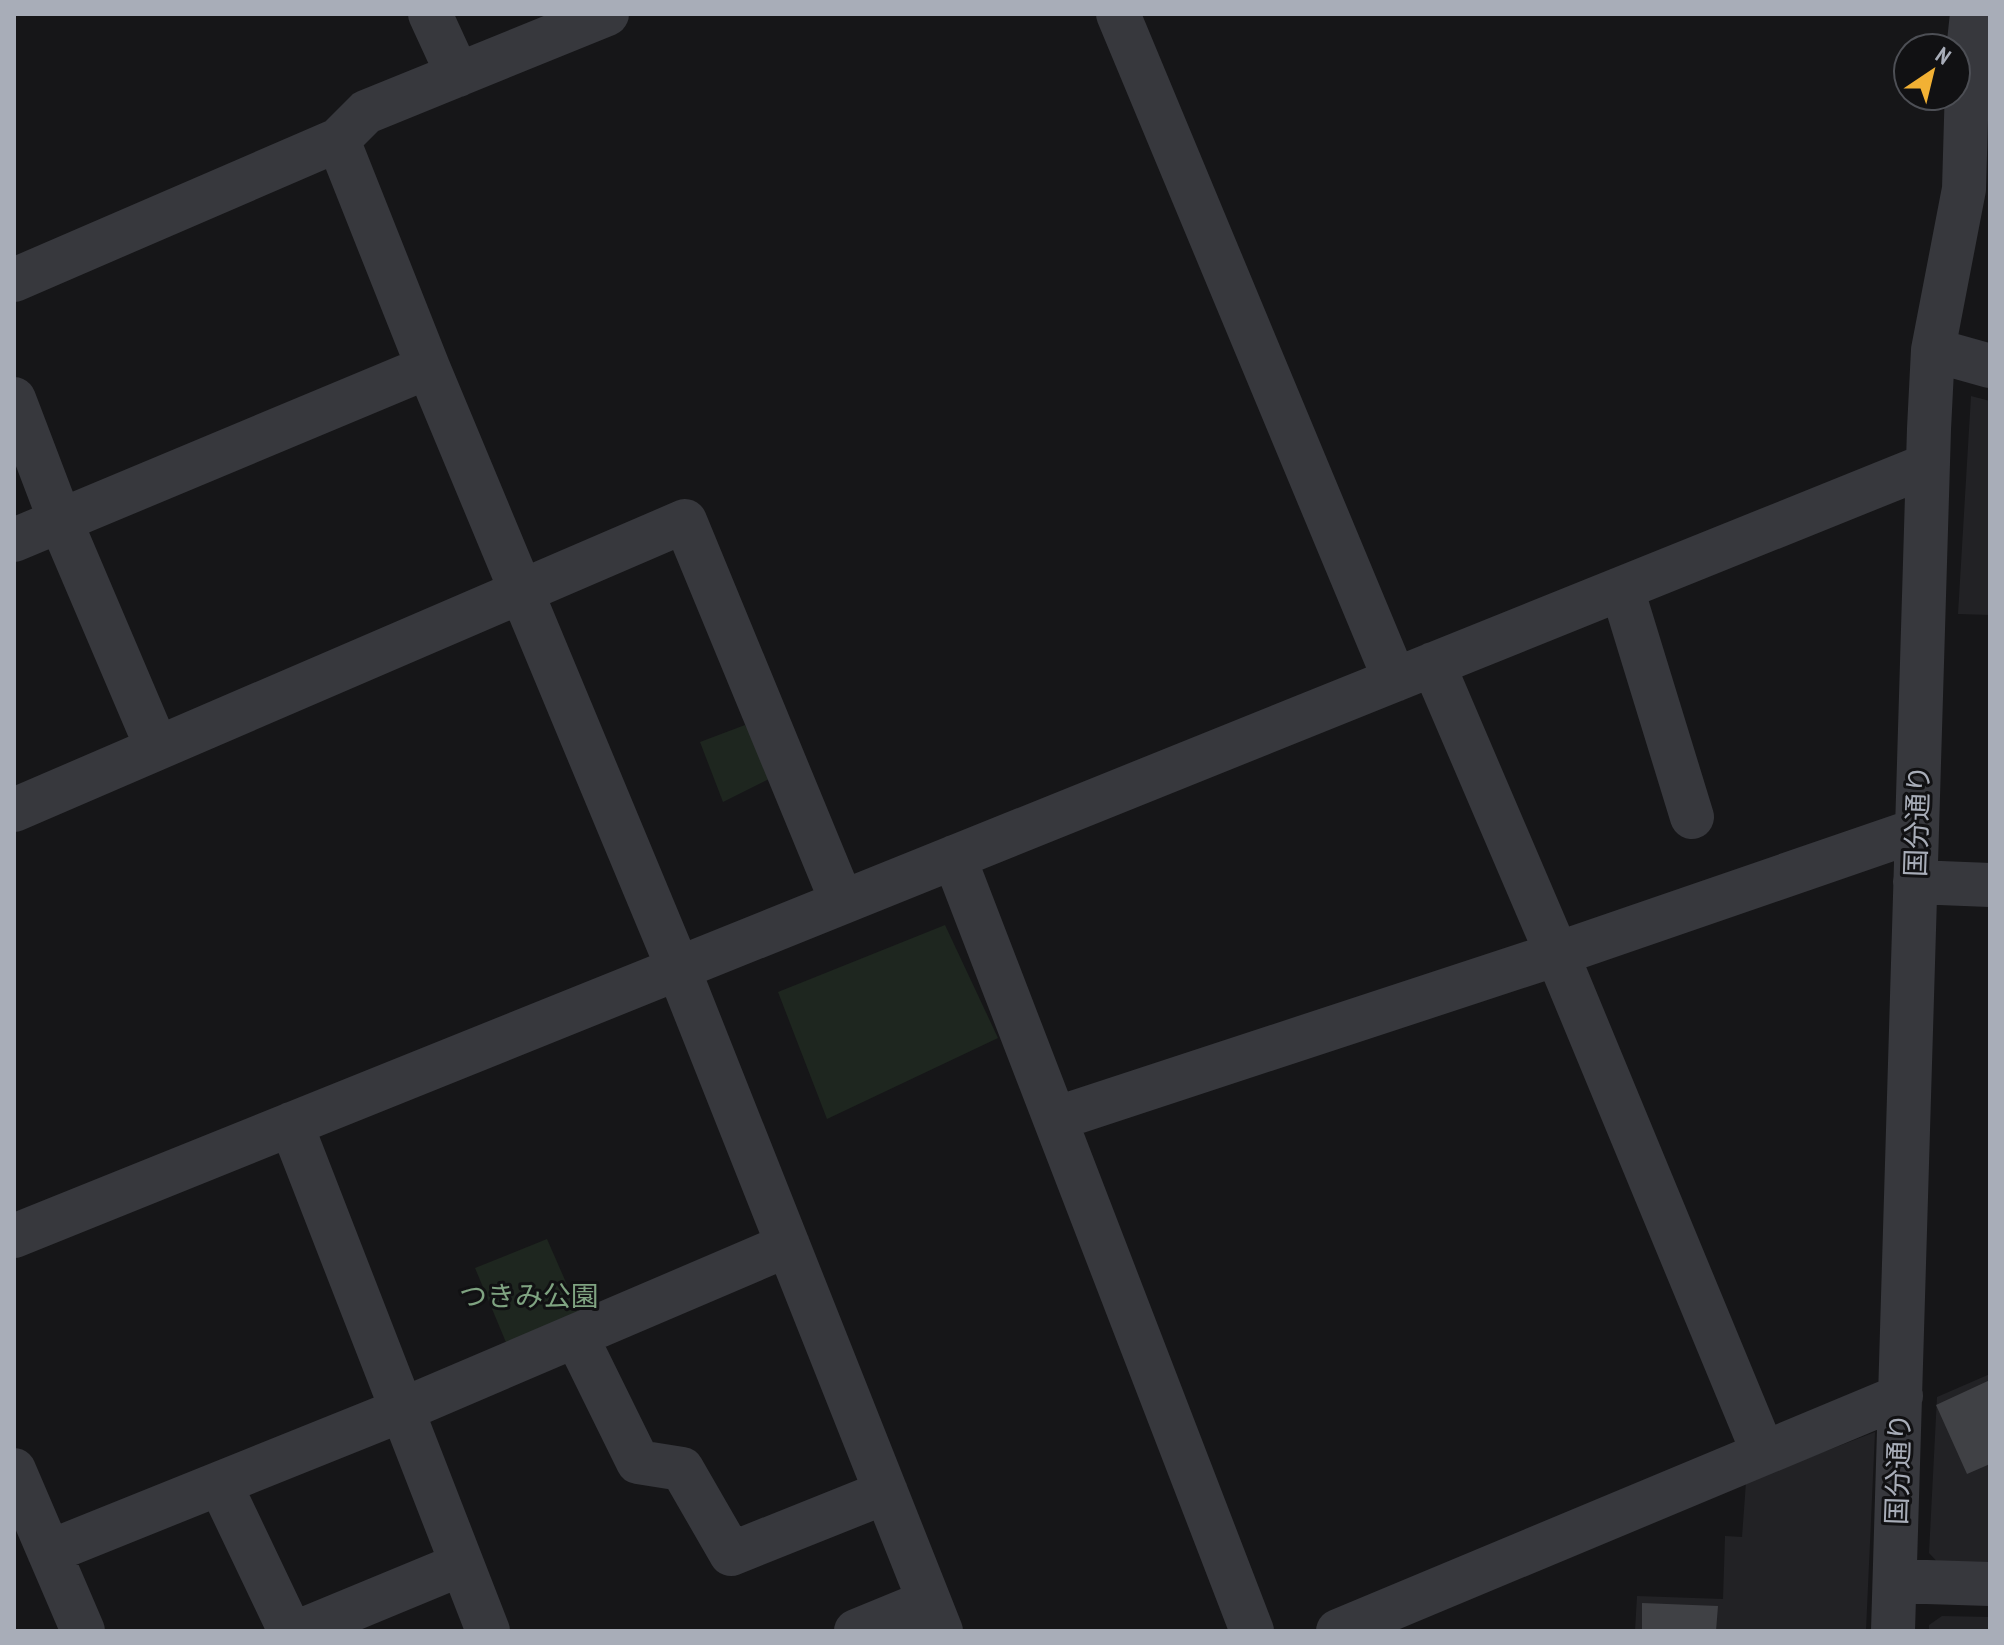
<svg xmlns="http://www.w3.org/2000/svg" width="2004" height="1645" viewBox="0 0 2004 1645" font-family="'PT Sans Narrow','Noto Sans JP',sans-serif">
	<rect width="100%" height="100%" fill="#161618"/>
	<!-- built -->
	<path fill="#222225" d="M1971 396 1990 401V615L1958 614Z
		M1990 1374V1568L1945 1570 1929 1553 1937 1397Z
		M1875 1432 1866 1631H1635L1637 1596 1723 1599 1725 1536 1742 1537 1746 1482Z
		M1942 1616 1990 1617V1631H1929V1625Z"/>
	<!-- green -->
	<path fill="#1e261f" d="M745 725 764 758 771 778 723 802 700 742Z
		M945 925 998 1038 827 1119 778 992Z
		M547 1239 582 1319 510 1352 475 1268Z"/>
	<!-- building -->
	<path fill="#404145" d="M1990 1380V1464L1967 1474 1936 1405Z
		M1642 1603 1718 1606 1716 1631H1642Z"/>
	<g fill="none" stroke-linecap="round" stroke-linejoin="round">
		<!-- minor -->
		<path stroke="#37383d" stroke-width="44" d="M430 14 458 75
			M1118 14 1395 680
			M338 140 428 367 678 968 941 1631
			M14 280 338 140 366 112 607 14
			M1933 350 1990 366
			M14 399 60 520 157 748
			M14 540 428 367
			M1622 589 1692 817
			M1433 664 1557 954 1763 1452
			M14 810 685 521 842 902
			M954 857 1252 1631
			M1915 882 1990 885
			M1055 1119 1557 954 1917 830
			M291 1124 488 1631
			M14 1236 1928 465
			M576 1336 638 1462 682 1469 731 1554 886 1492
			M14 1470 83 1631
			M220 1484 290 1631
			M49 1552 402 1410 788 1245
			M1895 1581 1990 1584
			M300 1631 462 1564
			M856 1631 929 1601
			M1338 1631 1901 1396
			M1893 1631 1929 429 1933 350 1964 189 1968 51 1972 14"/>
	</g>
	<g text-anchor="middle" stroke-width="6" stroke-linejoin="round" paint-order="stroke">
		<!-- street labels -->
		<g font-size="28" fill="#a8adb8" stroke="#111113">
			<text transform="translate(1917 821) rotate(-88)" y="10">国分通り</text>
			<text transform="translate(1898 1469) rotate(-88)" y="10">国分通り</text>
		</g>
		<!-- park labels -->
		<g font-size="28" fill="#7fa381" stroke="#111113">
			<text x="529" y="1306">つきみ公園</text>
		</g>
	</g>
	<!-- border -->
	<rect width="2004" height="1645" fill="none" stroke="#a8adb8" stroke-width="32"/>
	<!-- north arrow -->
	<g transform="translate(1932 72) rotate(35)"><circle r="38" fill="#111113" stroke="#4d4f55" stroke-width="2"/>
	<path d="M0-6L14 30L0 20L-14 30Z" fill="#f2b134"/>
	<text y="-12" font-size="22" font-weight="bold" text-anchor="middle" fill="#a8adb8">N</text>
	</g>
</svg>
